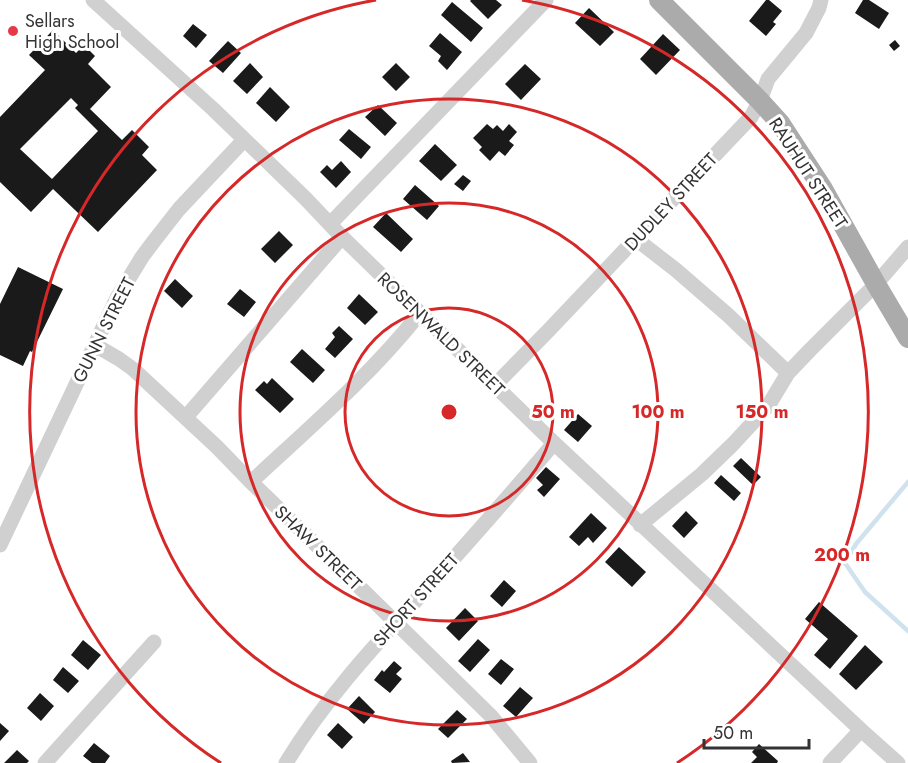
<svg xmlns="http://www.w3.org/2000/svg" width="908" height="763" viewBox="0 0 908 763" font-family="Jost,sans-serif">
	<rect width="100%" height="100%" fill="#fff"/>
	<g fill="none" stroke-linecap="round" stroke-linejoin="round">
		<!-- stream -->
		<path stroke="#cfe2ee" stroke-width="4.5" d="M908 482 856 544 845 563 865 592 908 631"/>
	</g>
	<!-- building -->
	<path fill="#1a1a1a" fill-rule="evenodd" d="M471 0H496L502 5 488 19 470 1Z
		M766 0H769L782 11 773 22 776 24 766 36 749 21Z
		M863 0H869L889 13 879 29 855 13Z
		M452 2 483 28 471 42 441 15Z
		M589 8 614 32 600 46 575 23Z
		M193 24 207 35 196 48 183 36Z
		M53 30 76 53 84 45 95 56 88 64 111 87 90 109 122 140 132 130 149 147 142 155 157 170 98 232 53 189 31 212 0 182V117L45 70 29 55ZM71 98 78 105 75 108 98 131 52 179 20 149Z
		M440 33 462 52 447 70 438 61 441 56 429 46Z
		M663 34 680 50 656 75 640 59Z
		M895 40 900 46 894 51 889 45Z
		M228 41 241 53 223 73 209 61Z
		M250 63 263 77 247 94 233 81Z
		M396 63 410 77 396 91 382 77Z
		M525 64 541 79 521 100 505 84Z
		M270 87 290 107 276 122 256 103Z
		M378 105 397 123 385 136 365 117Z
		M487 124 493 129 497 125 503 131 509 124 517 132 509 141 514 145 505 156 499 151 490 161 479 150 482 147 473 138Z
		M349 129 371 147 361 159 339 140Z
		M435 144 457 165 441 181 419 161Z
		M341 161 351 172 336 188 320 172 327 165 332 170Z
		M463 175 471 181 463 191 454 184Z
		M415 185 439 206 427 220 403 199Z
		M386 213 413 239 401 252 373 227Z
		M279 231 293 245 275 263 261 249Z
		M18 267 63 289 32 352 30 351 23 366 0 355V304Z
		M175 279 193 296 182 308 164 291Z
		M240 289 256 302 244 317 227 304Z
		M359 294 378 312 365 325 347 308Z
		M339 326 353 339 335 358 325 349 335 337 332 333Z
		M302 349 325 370 313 383 290 362Z
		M272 378 294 399 280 413 255 390 264 381 267 384Z
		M578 414 592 426 578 442 564 430Z
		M741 458 761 477 753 485 733 466Z
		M546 467 560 479 544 497 537 490 543 485 536 478Z
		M721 475 741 493 734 501 714 483Z
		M686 511 698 523 684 538 672 526Z
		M591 513 607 528 593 543 588 537 579 546 569 537Z
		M619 547 646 572 632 587 605 562Z
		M504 580 516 591 502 607 490 596Z
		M819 602 858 636 830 669 814 655 828 639 805 619Z
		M465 608 478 621 459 641 446 628Z
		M478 639 490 650 470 672 458 661Z
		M83 640 101 655 88 670 71 655Z
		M865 645 883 662 856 690 839 674Z
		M501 659 514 669 501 685 488 674Z
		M394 661 402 668 396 674 402 679 390 693 374 680 382 670 384 672Z
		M63 667 79 681 68 693 53 680Z
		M520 687 533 698 516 717 503 706Z
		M40 693 54 706 41 721 27 708Z
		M359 696 375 712 364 724 347 709Z
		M457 710 467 719 448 738 438 729Z
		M0 723 9 731 0 741Z
		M338 723 353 737 342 749 327 735Z
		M94 743 110 756 105 763H92L83 756Z
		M759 744 778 761 777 763H751L757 757 752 752Z
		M17 750 29 761 27 763H4Z
		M463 753 470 762 452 763 451 761Z"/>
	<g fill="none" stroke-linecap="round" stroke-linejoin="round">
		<!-- minor -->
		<path stroke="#d0d0d0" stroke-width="15" d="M93 0 213 109 306 199 342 237 554 443 861 730 898 763
			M330 224 546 0
			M636 239 676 270 729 316 788 373
			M95 345 119 359 133 369 217 447 251 482 337 565 491 716 530 763
			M495 385 548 331 751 117 760 101 768 79 806 33 819 8 821 0
			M186 417 342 237
			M251 482C309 428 370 376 420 313
			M640 525 702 474 733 444 768 406 788 373 810 350 876 284 908 247
			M0 545 117 298 142 257 154 241 179 209 244 140
			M45 763 154 642
			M286 763C326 697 379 641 430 585 472 538 514 491 554 443
			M830 763 861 730"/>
		<!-- major -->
		<path stroke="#ababab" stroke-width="20" d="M659 0 760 101 780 123 823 189 876 284 908 338"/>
	</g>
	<!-- distance rings -->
	<g fill="none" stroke="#d62828" stroke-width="3">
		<circle cx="449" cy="412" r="104"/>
		<circle cx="449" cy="412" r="209"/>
		<circle cx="449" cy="412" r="313"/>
		<path d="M221 763A418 418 0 0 1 376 0M522 0A418 418 0 0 1 677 763"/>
	</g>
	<!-- markers -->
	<circle fill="#e63946" stroke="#fff" stroke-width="2" cx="13" cy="31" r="6"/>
	<g text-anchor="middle" stroke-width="6" stroke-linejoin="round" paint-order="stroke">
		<!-- poi labels -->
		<g font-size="18" fill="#333" stroke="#fff" text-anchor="start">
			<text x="25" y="27">Sellars<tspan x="25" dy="21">High School</tspan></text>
		</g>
		<!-- street labels -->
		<g font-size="18" fill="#333" stroke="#fff">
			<text transform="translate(808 173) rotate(57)" y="6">RAUHUT STREET</text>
			<text transform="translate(671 202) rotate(-47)" y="6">DUDLEY STREET</text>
			<text transform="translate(104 330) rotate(-63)" y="6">GUNN STREET</text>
			<text transform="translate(441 334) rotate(44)" y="6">ROSENWALD STREET</text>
			<text transform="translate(318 548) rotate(44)" y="6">SHAW STREET</text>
			<text transform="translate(416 600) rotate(-48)" y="6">SHORT STREET</text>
		</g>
	</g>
	<circle cx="449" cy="412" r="9" fill="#d62828" stroke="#fff" stroke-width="3"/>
	<g font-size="18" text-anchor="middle" font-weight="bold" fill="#d62828" stroke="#fff" stroke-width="6" stroke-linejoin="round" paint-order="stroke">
		<text x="553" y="418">50 m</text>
		<text x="658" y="418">100 m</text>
		<text x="762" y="418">150 m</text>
		<text x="842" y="561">200 m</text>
	</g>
	<!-- scale -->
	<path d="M704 739v9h105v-9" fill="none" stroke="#333333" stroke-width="3"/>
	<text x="713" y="739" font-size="18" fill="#333333" stroke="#ffffff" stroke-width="4.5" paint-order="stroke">50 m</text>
</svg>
